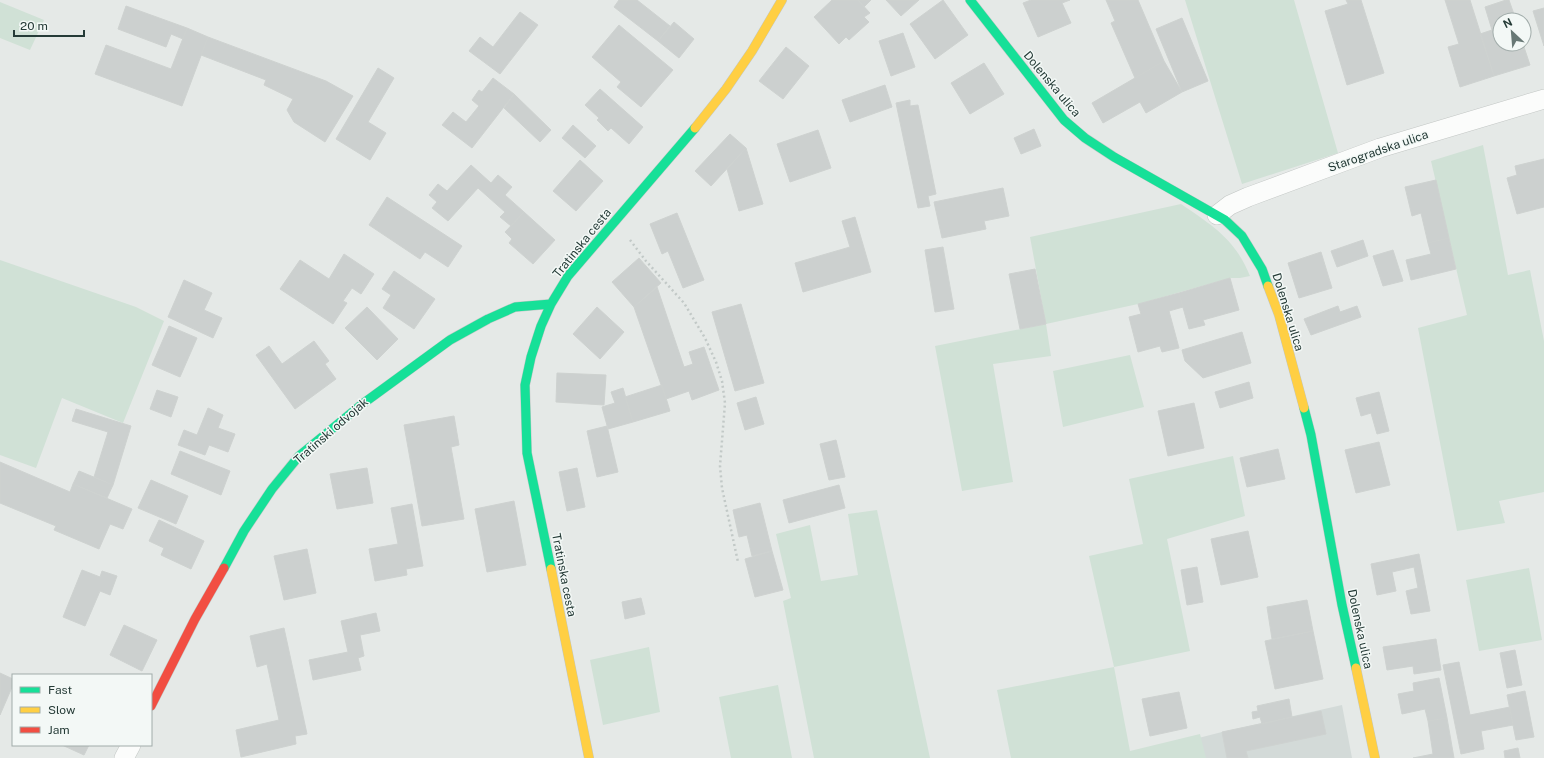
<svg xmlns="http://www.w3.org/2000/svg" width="1544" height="758" viewBox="0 0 1544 758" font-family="'Public Sans',sans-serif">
	<rect width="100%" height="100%" fill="#e5e9e7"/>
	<!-- built -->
	<path fill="#d3dad8" d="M1342 705 1352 758H1120L1222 732Z"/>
	<!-- green -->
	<path fill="#d0e1d6" d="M1185 0H1294L1338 153 1242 184Z
		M0 2 44 20 30 50 0 38Z
		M1483 145 1508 275 1530 270 1544 341V492L1499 501 1505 523 1457 531 1418 328 1467 315 1431 161Z
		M1181 204C1213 226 1235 239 1250 276L1240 278H1230L1138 304 1046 324 1051 356 993 364 1013 482 962 491 935 346 1046 324 1030 237Z
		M0 260 136 307 164 321 123 423 62 398 36 468 0 455Z
		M1130 355 1144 407 1063 427 1053 371Z
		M1233 456 1245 516 1167 539 1190 651 1114 667 1130 751 1200 734 1206 758H1011L997 690 1114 667 1089 556 1143 544 1129 479Z
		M877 510 930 758H814L783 601 791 598 776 534 810 525 821 581 858 575 848 514Z
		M1529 568 1542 640 1479 651 1466 580Z
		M649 647 660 712 603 725 590 660Z
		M778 685 792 758H731L719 697Z"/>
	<!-- building -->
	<path fill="#ccd0cf" stroke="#ced2d0" d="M619 0H637L670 26 658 41 614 7Z
		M832 0H858L870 13 864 17 869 22 849 40 846 37 839 44 814 17Z
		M858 0H871L864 7Z
		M886 0H919L901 16Z
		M943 0 968 35 935 59 910 24Z
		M1031 0H1070L1062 3 1071 23 1038 37 1023 3Z
		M1106 0H1138L1164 61 1135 78 1111 23 1115 21Z
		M1346 0H1361L1384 73 1347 85 1325 11 1348 4Z
		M1445 0H1470L1494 76 1460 87 1448 47 1459 44Z
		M1506 0H1509L1516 20H1500V44H1523L1530 65 1494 76 1480 34 1492 30 1485 7Z
		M126 6 187 28 183 39 171 34 166 47 118 29Z
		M1544 8V46L1533 11Z
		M520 12 538 25 500 74 469 51 480 37 493 47Z
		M1182 18 1208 81 1182 92 1156 29Z
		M674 22 694 39 679 58 658 41Z
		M619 25 673 70 641 107 617 87 621 82 592 57Z
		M187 28 208 37 182 106 95 74 106 45 171 69Z
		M903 33 915 67 891 76 879 41Z
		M208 37 326 81 353 96 325 142 294 122 287 110 293 99 264 85 266 80 201 55Z
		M786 47 809 66 783 99 759 81Z
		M1164 61 1182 92 1146 113 1140 102 1103 123 1092 103Z
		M984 63 1004 94 970 114 951 83Z
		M378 68 394 78 368 122 386 133 370 160 336 139Z
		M493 78 514 94 472 148 442 125 453 112 466 122 479 106 472 100 479 90 482 92Z
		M885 85 892 107 850 122 842 100Z
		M600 89 643 127 629 144 611 128 608 131 597 120 599 118 585 105Z
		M514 94 551 130 540 142 504 108Z
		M910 100V106L918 105 936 194 928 196 930 206 918 208 896 103Z
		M573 125 596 146 585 158 562 138Z
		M1034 129 1041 146 1021 154 1014 138Z
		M818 130 831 168 790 182 777 144Z
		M730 134 746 148 711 186 695 171Z
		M746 148 763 204 739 211 727 169Z
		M1544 159V207L1517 214 1507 178 1517 175 1515 166Z
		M580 160 603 181 576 211 553 191Z
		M471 165 491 183 498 175 512 187 505 195 524 212 511 226 500 217 505 212 478 188 448 221 432 208 437 202 429 195 438 184 447 191Z
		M1436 180 1449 238 1428 243 1421 213 1412 216 1405 187Z
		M1003 188 1009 216 984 221 986 229 942 238 934 202Z
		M387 197 462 246 448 267 425 252 420 259 369 225Z
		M524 212 555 240 533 264 509 243 512 239 505 232Z
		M677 213 704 280 683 288 668 251 662 254 650 224Z
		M855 217 871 272 803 292 795 263 850 247 842 221Z
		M1449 238 1456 269 1411 280 1406 260 1431 254 1428 243Z
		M1363 240 1368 256 1337 267 1331 251Z
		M943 247 954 309 935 312 925 250Z
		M1393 250 1403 281 1383 286 1373 256Z
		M1321 252 1332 288 1299 298 1288 263Z
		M344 254 374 274 361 294 352 288 343 301 347 303 333 324 280 289 300 260 329 279Z
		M639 258 661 283 634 307 612 282Z
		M1035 269 1046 324 1020 329 1009 274Z
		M394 271 435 299 414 329 383 308 391 295 382 289Z
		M1230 278 1239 310 1203 320 1205 325 1189 329 1179 293Z
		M184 280 212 293 204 310 222 318 213 338 168 317Z
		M657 287 684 367 693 364 689 352 704 347 719 390 692 400 689 391 666 399 634 307Z
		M1179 293 1183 307 1169 311 1179 348 1162 352 1160 346 1138 352 1129 317 1141 314 1138 304Z
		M741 304 764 383 735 391 712 312Z
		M1338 306 1340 312 1357 306 1361 317 1311 335 1304 319Z
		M367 307 398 339 377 360 345 328Z
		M597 307 624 332 600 359 573 334Z
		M169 326 197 338 180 377 152 365Z
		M1242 332 1251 363 1203 378 1185 361 1182 350Z
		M314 341 329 361 325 364 336 379 295 409 256 355 269 346 282 364Z
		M557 373 606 375 604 405 556 402Z
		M1249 382 1253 398 1220 408 1215 392Z
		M662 385 670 411 633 422 625 397Z
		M623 388 633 422 608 429 602 407 615 403 611 392Z
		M157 390 178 397 171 417 150 409Z
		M1379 392 1389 431 1377 434 1371 413 1361 416 1356 398Z
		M756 397 764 424 745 430 737 403Z
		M1194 403 1204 448 1168 456 1158 411Z
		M208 408 223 415 218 428 235 434 228 452 209 445 205 455 178 445 184 430 197 435Z
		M76 409 131 426 113 485 94 477 108 432 72 421Z
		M454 416 459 445 451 447 464 519 422 526 404 425Z
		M607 426 618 472 597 477 587 431Z
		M836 440 845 477 829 480 820 444Z
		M1379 442 1390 485 1356 493 1345 450Z
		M1278 449 1285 479 1247 487 1240 458Z
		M180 451 230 471 221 495 171 474Z
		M0 462 70 492 73 484 132 509 123 529 110 524 99 549 54 530 56 526 0 503Z
		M367 468 373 503 337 509 330 474Z
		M577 468 585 507 567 511 559 472Z
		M79 471 113 485 107 498 73 484Z
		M151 480 188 496 176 524 138 508Z
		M839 485 845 508 789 523 783 500Z
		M514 501 526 565 487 572 475 509Z
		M760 503 772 551 752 556 747 535 739 537 733 510Z
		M412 504 423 566 406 569 407 575 375 581 369 549 398 544 391 508Z
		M159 520 204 541 191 569 161 555 164 548 149 541Z
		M1248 531 1258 577 1221 585 1211 539Z
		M307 549 316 593 284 600 274 556Z
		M772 551 783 590 755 597 745 559Z
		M1419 554 1430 611 1411 614 1406 591 1418 588 1414 567 1392 572 1396 591 1377 595 1371 564Z
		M1197 567 1203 602 1187 605 1181 570Z
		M82 570 100 577 102 571 117 576 110 595 100 591 85 626 63 617Z
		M641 598 645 614 625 619 622 602Z
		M1307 600 1313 631 1272 639 1267 607Z
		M376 613 380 631 360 635 364 656 358 658 361 670 313 680 309 660 348 652 341 621Z
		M124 625 157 640 142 671 110 655Z
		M284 628 307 734 295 736 296 744 241 757 236 730 279 720 267 664 257 667 250 636Z
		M1313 631 1323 679 1275 689 1265 641Z
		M1436 639 1441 670 1414 674 1413 666 1387 670 1383 647Z
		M1515 650 1522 685 1507 688 1500 653Z
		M1459 662 1470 715 1510 707 1513 725 1481 731 1484 749 1461 754 1443 665Z
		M0 673 13 679V685L0 715Z
		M1439 678 1447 718 1428 721 1425 709 1402 714 1398 694 1414 691 1413 683Z
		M1525 691 1534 737 1516 740 1507 695Z
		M1179 692 1187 728 1150 736 1142 699Z
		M1289 699 1292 717 1262 724 1260 717 1253 719 1252 712 1258 711 1257 706Z
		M1321 711 1326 734 1246 751 1248 758H1227L1222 732Z
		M1447 718 1454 758H1413L1433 754 1428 721Z
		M62 745H89L84 755Z
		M1518 748 1520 758H1505L1504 751Z"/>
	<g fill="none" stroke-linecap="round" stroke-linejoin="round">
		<!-- street casing -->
		<g stroke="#c2c6c4" stroke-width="20">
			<path id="street" d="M1217 215 1230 205 1248 197 1380 148 1544 99
				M124 758 131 745"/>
		</g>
		<!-- fast casing -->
		<g stroke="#c1c7c5" stroke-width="10">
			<path id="fast" d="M970 0 1064 120 1085 138 1114 157 1225 220 1242 236 1262 269 1268 286
				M1304 408 1311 435 1342 605 1356 668
				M224 568 244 531 272 489 299 456 361 405 450 340 488 319 515 307 551 304
				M551 569 527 453 525 385 531 357 541 326 551 304 568 276 695 128"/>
		</g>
		<!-- slow casing -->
		<g stroke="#c1c7c5" stroke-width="10">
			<path id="slow" d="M695 128 726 89 752 51 782 0
				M1268 286 1279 315 1304 408
				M551 569 589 758
				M1356 668 1375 758"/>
		</g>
		<!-- jam casing -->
		<g stroke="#c1c7c5" stroke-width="10">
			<path id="jam" d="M151 706 195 619 224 568"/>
		</g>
		<!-- path -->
		<path stroke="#c2c9c7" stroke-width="2.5" stroke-dasharray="2 3" stroke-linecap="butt" d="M630 240 646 261 684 303 705 338 716 362 722 381 725 403 720 466 722 488 738 562"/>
		<!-- street -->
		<use href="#street" stroke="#fbfcfb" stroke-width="19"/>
		<!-- fast -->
		<use href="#fast" stroke="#16e098" stroke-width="9"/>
		<!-- slow -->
		<use href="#slow" stroke="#ffcf43" stroke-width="9"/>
		<!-- jam -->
		<use href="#jam" stroke="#f24e42" stroke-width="9"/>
	</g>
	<g text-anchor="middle" stroke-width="3" stroke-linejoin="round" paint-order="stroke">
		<!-- street labels -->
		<g font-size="12" fill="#253b37" stroke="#f3f8f6">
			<text transform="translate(1052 84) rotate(50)" y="4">Dolenska ulica</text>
			<text transform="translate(1378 151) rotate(-19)" y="4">Starogradska ulica</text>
			<text transform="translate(582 243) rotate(-51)" y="4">Tratinska cesta</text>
			<text transform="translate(1288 312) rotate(73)" y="4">Dolenska ulica</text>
			<text transform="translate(331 431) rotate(-41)" y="4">Tratinski odvojak</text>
			<text transform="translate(564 575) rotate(79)" y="4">Tratinska cesta</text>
			<text transform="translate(1360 629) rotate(78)" y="4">Dolenska ulica</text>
		</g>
	</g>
	<!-- legend -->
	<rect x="12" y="674" width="140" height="72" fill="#f3f8f6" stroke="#a1acaa"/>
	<rect x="20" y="687" width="20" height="6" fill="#16e098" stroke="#a1acaa"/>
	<text x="48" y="694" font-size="12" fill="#253b37">Fast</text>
	<rect x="20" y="707" width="20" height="6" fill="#ffcf43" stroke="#a1acaa"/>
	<text x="48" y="714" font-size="12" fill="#253b37">Slow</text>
	<rect x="20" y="727" width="20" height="6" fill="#f24e42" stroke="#a1acaa"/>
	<text x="48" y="734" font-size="12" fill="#253b37">Jam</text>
	<!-- north arrow -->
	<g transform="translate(1512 32) rotate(334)"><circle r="19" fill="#f3f8f6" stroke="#a1acaa"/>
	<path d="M0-3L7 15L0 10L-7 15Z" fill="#687875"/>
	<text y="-6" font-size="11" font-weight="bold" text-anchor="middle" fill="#253b37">N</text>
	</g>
	<!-- scale -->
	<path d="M14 30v6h70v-6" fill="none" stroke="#253b37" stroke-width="2"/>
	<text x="20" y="30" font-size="12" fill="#253b37" stroke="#f3f8f6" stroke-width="3" paint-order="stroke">20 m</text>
</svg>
